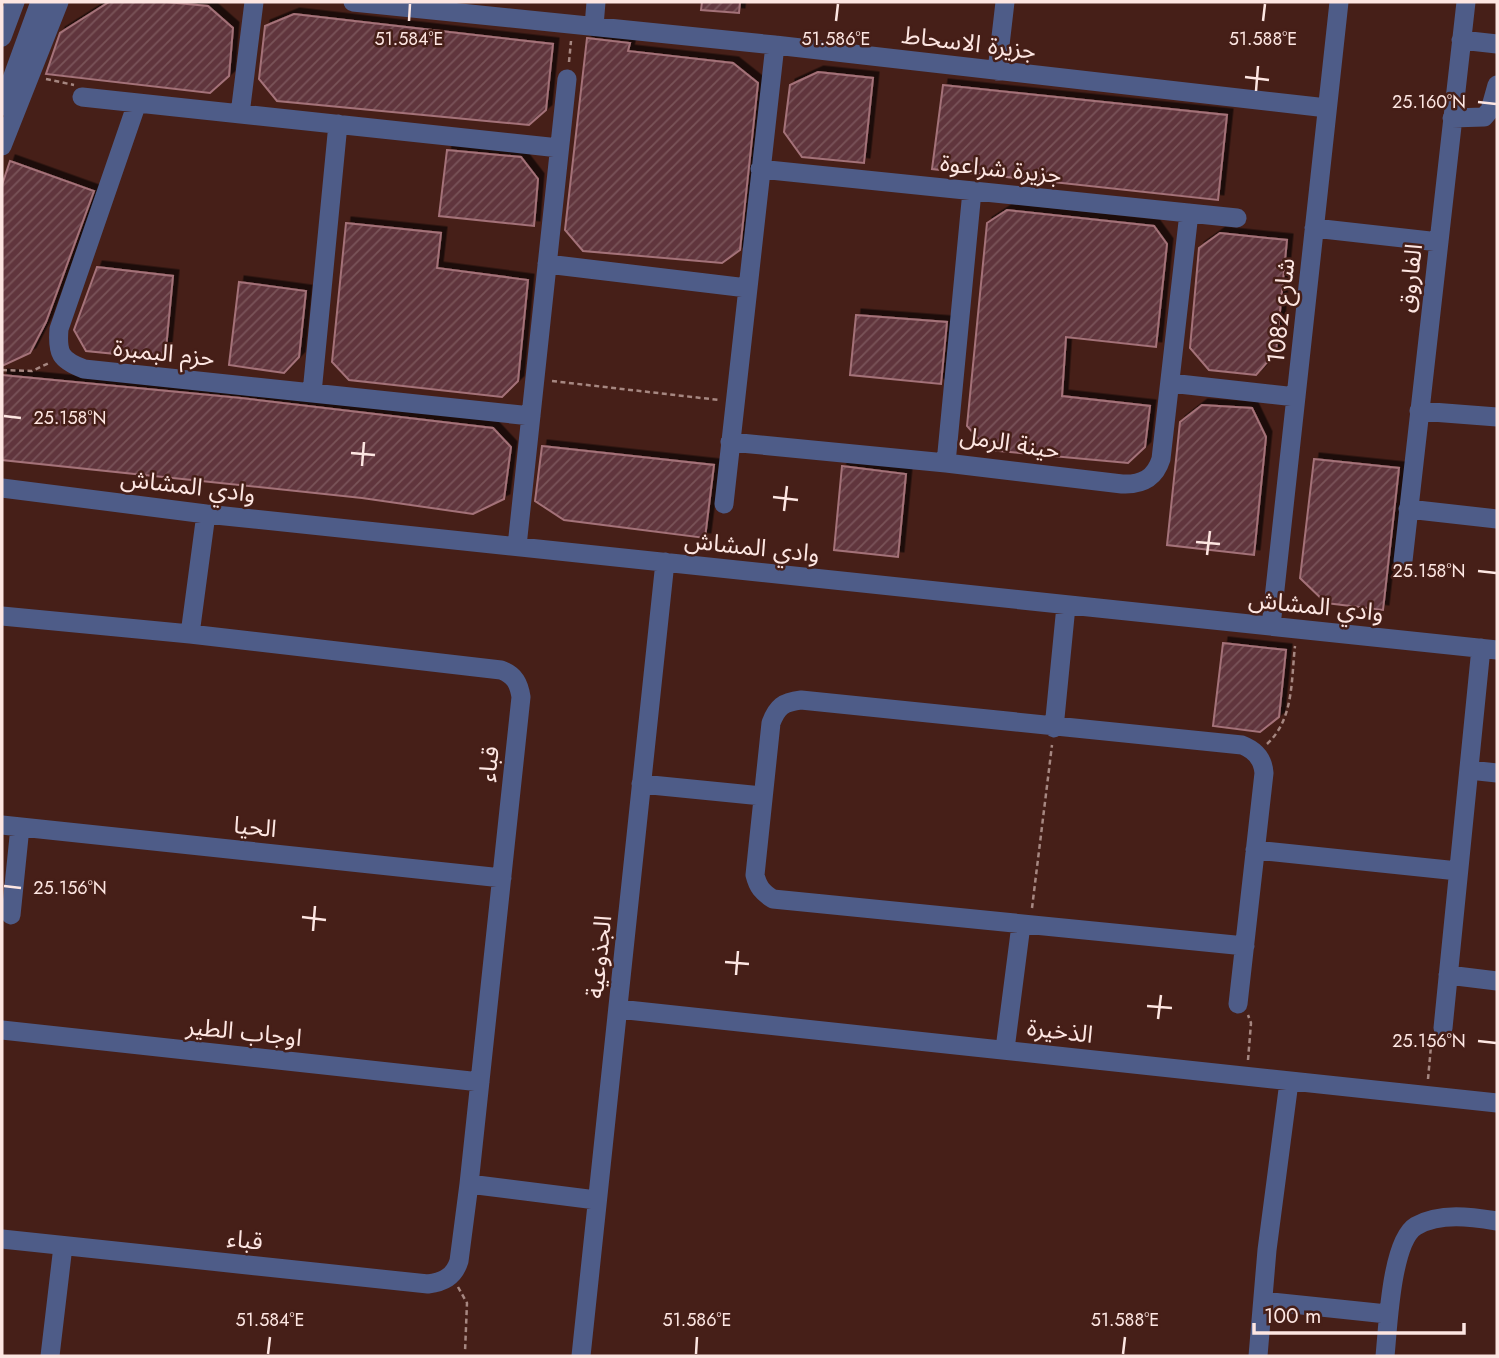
<svg xmlns="http://www.w3.org/2000/svg" width="1499" height="1358" viewBox="0 0 1499 1358" font-family="Jost,'Noto Sans Arabic',sans-serif">
	<defs>
		<pattern id="building-hatch" width="6" height="6" patternUnits="userSpaceOnUse" patternTransform="scale(1.75)"><rect width="6" height="6" fill="#61363d"/><path d="M-1 1l2-2M0 6l6-6M5 7l2-2" fill="none" stroke="#795359"/></pattern>
		<filter id="shadow"><feDropShadow dx="5.5" dy="-5.5" stdDeviation="0" flood-color="#0009"/></filter>
	</defs>
	<rect width="100%" height="100%" fill="#461f18"/>
	<!-- building -->
	<path fill="url(#building-hatch)" stroke="#a47279" stroke-width="2" filter="url(#shadow)" d="M109 2H166L208 6 233 28 229 76 210 93 46 74 60 33Z
		M702 2H740L739 13 701 10Z
		M294 14 553 44 546 110 529 125 277 101 259 79 265 26Z
		M587 38 630 43 628 51 733 63 758 83 740 250 722 263 583 251 565 230Z
		M818 72 873 78 864 163 802 157 784 132 790 85Z
		M943 85 1227 115 1218 200 932 169Z
		M447 150 521 157 538 179 534 226 439 216Z
		M10 161 94 191 46 322 30 353 2 366V185Z
		M1007 210 1154 226 1167 244 1156 347 1066 337 1062 396 1150 406 1145 447 1128 463 988 450 967 426 987 223Z
		M346 223 441 233 437 268 528 280 518 381 502 397 349 380 332 362Z
		M1220 233 1287 240 1276 352 1256 375 1209 370 1190 348 1199 248Z
		M97 267 173 276 165 359 86 351 74 330Z
		M239 282 306 291 299 357 284 373 229 365Z
		M856 315 947 322 941 384 850 375Z
		M2 375 241 398 493 428 511 447 504 499 473 514 362 498 2 460Z
		M1202 405 1252 408 1266 437 1254 555 1167 545 1180 422Z
		M542 446 714 465 705 538 564 520 535 501Z
		M1314 459 1399 468 1383 610 1326 603 1300 578Z
		M842 466 906 474 898 557 834 550Z
		M1223 643 1286 650 1279 717 1260 732 1213 726Z"/>
	<g fill="none" stroke-linecap="round" stroke-linejoin="round">
		<!-- path -->
		<path stroke="#a68781" stroke-width="2.5" stroke-dasharray="5 3.5" stroke-linecap="butt" d="M569 62 571 41
			M46 79 74 85
			M2 370 32 371 49 363
			M552 381 719 400
			M1267 744C1294 719 1291 681 1295 646
			M1032 908 1052 745
			M1248 1060 1251 1023 1248 1015
			M1428 1079 1431 1046 1435 1041
			M458 1287 467 1303 465 1352"/>
		<!-- minor -->
		<path stroke="#4e5c88" stroke-width="19" d="M353 2 775 45 1327 108
			M594 26 596 2
			M2 37 15 2
			M1461 40 1497 44
			M997 71 1005 2
			M82 97 559 148
			M137 103 59 329C57 353 60 360 84 369L531 416
			M2 106 40 2
			M240 114 254 2
			M1452 118 1484 117 1490 110 1497 85
			M2 146 59 2
			M760 169 1237 218
			M1314 228 1439 242
			M547 264 747 288
			M1170 383 1296 397
			M312 393 338 124
			M1419 411 1497 417
			M730 442 946 463 1122 484C1142 485 1155 478 1161 459L1189 213
			M946 463 972 191
			M2 488 206 514 1497 650
			M724 504 775 45
			M1408 509 1497 519
			M517 546 567 79
			M1403 561 1466 2
			M2 616 190 634 501 670C515 675 519 684 521 697L469 1184 459 1261C454 1277 443 1282 428 1284L2 1239
			M1271 626 1339 2
			M190 634 206 514
			M1054 728 1066 606
			M1469 770 1497 773
			M641 784 762 796
			M2 825 502 878
			M1255 850 1458 871
			M11 915 20 827
			M1448 975 1497 981
			M1238 1004 1264 773C1263 759 1255 750 1242 745L801 700C783 702 777 707 771 723L755 875C758 887 762 892 773 899L1245 946
			M618 1009 1497 1103
			M1443 1028 1481 648
			M2 1030 480 1082
			M1005 1049 1021 925
			M469 1184 596 1200
			M1263 1301 1387 1314
			M50 1356 63 1246
			M581 1356 665 562
			M1258 1356 1267 1250 1289 1082
			M1385 1356C1388 1328 1391 1241 1416 1226 1440 1212 1472 1217 1497 1221"/>
	</g>
	<!-- ticks -->
	<path fill="none" stroke="#fde6e2" stroke-width="2.5" d="M409 21 410 4M836 21 838 4M1263 21 1265 4M1245 77 1269 80M1256 91 1258 66M1478 102 1496 104M4 416 21 418M351 453 375 455M362 466 364 442M773 497 798 500M784 511 787 486M1196 542 1220 544M1207 555 1210 531M1478 571 1496 573M4 886 21 888M302 917 326 920M313 931 315 906M725 962 749 964M736 975 738 951M1147 1006 1172 1008M1158 1019 1161 995M1478 1041 1496 1043M268 1354 270 1337M696 1354 697 1337M1123 1354 1125 1337"/>
	<g text-anchor="middle" stroke-width="5" stroke-linejoin="round" paint-order="stroke">
		<!-- street labels -->
		<g font-size="24" fill="#fde6e2" stroke="#461f18">
			<text transform="translate(969 43) rotate(7)" y="8">جزيرة الاسحاط</text>
			<text transform="translate(1001 169) rotate(6)" y="8">جزيرة شراعوة</text>
			<text transform="translate(1410 278) rotate(-83)" y="8">الفاروق</text>
			<text transform="translate(1281 311) rotate(-84)" y="8">شارع 1082</text>
			<text transform="translate(164 353) rotate(6)" y="8">حزم البمبرة</text>
			<text transform="translate(1010 443) rotate(9)" y="8">حينة الرمل</text>
			<text transform="translate(188 486) rotate(7)" y="8">وادي المشاش</text>
			<text transform="translate(752 547) rotate(6)" y="8">وادي المشاش</text>
			<text transform="translate(1316 606) rotate(6)" y="8">وادي المشاش</text>
			<text transform="translate(489 764) rotate(-84)" y="8">قباء</text>
			<text transform="translate(255 827) rotate(6)" y="8">الحيا</text>
			<text transform="translate(599 957) rotate(-84)" y="8">الجذوعية</text>
			<text transform="translate(1060 1031) rotate(7)" y="8">الذخيرة</text>
			<text transform="translate(244 1032) rotate(6)" y="8">اوجاب الطير</text>
			<text transform="translate(245 1240) rotate(6)" y="8">قباء</text>
		</g>
	</g>
	<g font-size="18" text-anchor="middle" fill="#fde6e2" stroke="#461f18" stroke-width="5" stroke-linejoin="round" paint-order="stroke">
		<text x="409" y="45">51.584°E</text>
		<text x="836" y="45">51.586°E</text>
		<text x="1263" y="45">51.588°E</text>
		<text x="1429" y="108">25.160°N</text>
		<text x="70" y="424">25.158°N</text>
		<text x="1429" y="577">25.158°N</text>
		<text x="70" y="894">25.156°N</text>
		<text x="1429" y="1047">25.156°N</text>
		<text x="270" y="1326">51.584°E</text>
		<text x="697" y="1326">51.586°E</text>
		<text x="1125" y="1326">51.588°E</text>
	</g>
	<!-- border -->
	<rect width="1499" height="1358" fill="none" stroke="#fde6e2" stroke-width="7"/>
	<!-- scale -->
	<path d="M1254 1323v10h210v-10" fill="none" stroke="#fde6e2" stroke-width="3.5"/>
	<text x="1264" y="1323" font-size="21" fill="#fde6e2" stroke="#461f18" stroke-width="5" paint-order="stroke">100 m</text>
</svg>
